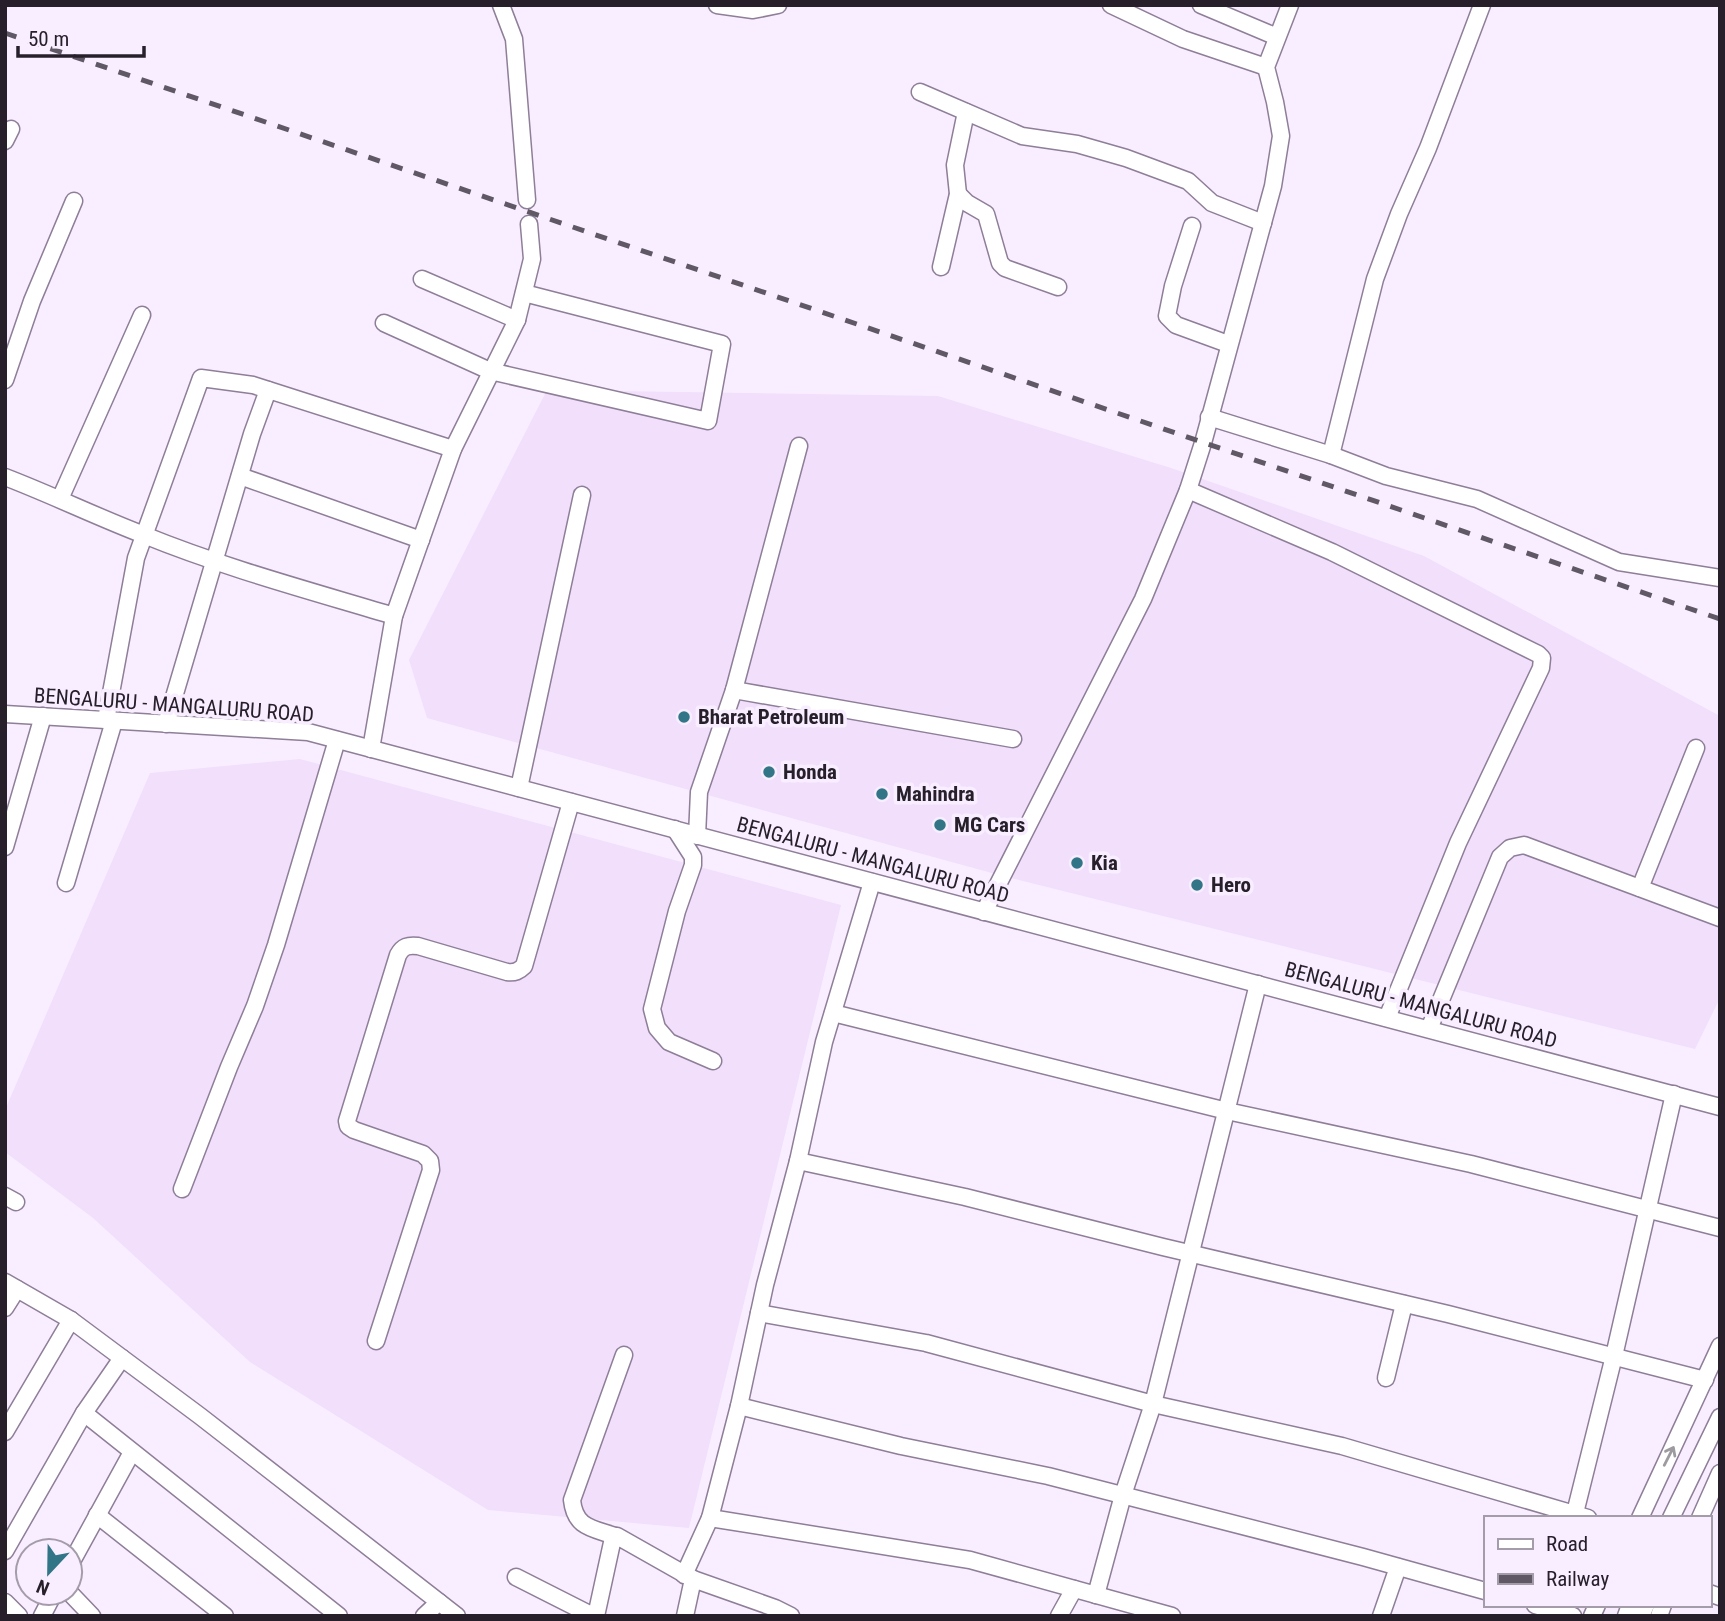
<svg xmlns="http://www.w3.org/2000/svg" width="1725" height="1621" viewBox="0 0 1725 1621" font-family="'Roboto Condensed',sans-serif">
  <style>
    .built { fill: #f1dffb }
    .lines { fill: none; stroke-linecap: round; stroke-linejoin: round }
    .minor-casing { stroke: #8e7e98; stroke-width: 19 }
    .minor { stroke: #fff; stroke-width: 16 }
    .rail { stroke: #605864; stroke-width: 5; stroke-dasharray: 12 12; stroke-linecap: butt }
    .oneway { stroke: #9e9ba0 }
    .poi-dot { fill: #327586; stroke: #f9eeff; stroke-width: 2.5 }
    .labels { text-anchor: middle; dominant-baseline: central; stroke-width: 7; stroke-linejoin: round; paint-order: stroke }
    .street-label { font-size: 21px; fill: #27202b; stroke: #f9eeff }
    .poi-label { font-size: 21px; font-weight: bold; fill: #27202b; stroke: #f9eeff; text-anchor: start }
  </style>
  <rect width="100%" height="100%" fill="#f9eeff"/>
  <g class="built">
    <polygon points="547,390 938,396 1171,468 1424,556 1720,716 1720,998 1695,1049 999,875 427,718 409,660"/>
    <polygon points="300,759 841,905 689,1528 488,1510 250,1362 93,1218 5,1152 5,1110 150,773"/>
  </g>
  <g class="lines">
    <g class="minor-casing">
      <g id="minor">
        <polyline points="501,5 514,39 527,200"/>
        <polyline points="717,5 753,10 778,5"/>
        <polyline points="1111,5 1183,39 1266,67"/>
        <polyline points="1201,5 1277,37"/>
        <polyline points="920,92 1022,136 1077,144 1126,158 1188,181 1212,203 1263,223"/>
        <polyline points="5,141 11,129"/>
        <polyline points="958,194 967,203 986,214 1000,263 1005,268 1058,287"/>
        <polyline points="1192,226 1173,286 1167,316 1176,325 1228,344"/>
        <polyline points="941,267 958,194 955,165 966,112"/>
        <polyline points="422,279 517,320"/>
        <polyline points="384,323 490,371 708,421 722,344 524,293"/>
        <polyline points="5,380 32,301 74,201"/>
        <polyline points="1209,417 1331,455 1386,476 1477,499 1619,562 1720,578"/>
        <polyline points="1331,455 1375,279 1399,214 1428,148 1482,5"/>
        <polyline points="240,476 421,540"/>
        <path d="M5 477C52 495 97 517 144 535 225 568 311 591 394 616"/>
        <polyline points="1188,490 1332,552 1538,654 1542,658 1541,668 1458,843 1387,1018"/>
        <polyline points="60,499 142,315"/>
        <polyline points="734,690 1013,739"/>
        <polyline points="5,714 308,732 1720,1107"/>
        <polyline points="106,720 136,558 201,378 253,385 453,449"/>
        <polyline points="166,724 252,434 268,390"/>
        <polyline points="371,749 394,616 453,449 517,320 532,259 529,224"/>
        <polyline points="519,788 582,495"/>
        <polyline points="675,829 693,857 693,865 677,911 652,1009 657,1028 669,1042 713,1061"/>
        <polyline points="697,836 699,792 734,690 799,446"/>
        <polyline points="5,847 43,716"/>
        <polyline points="872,882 824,1042 798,1161 765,1285 739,1406 710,1518 970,1560 1172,1616"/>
        <polyline points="66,883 114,721"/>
        <polyline points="1640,888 1696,748"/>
        <polyline points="984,912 1143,599 1188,490 1203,443 1273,186 1281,136 1275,102 1266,67 1290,5"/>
        <polyline points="833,1013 1227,1111 1471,1164 1720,1228"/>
        <polyline points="1429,1029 1500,857 1510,848 1524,845 1720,918"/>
        <polyline points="798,1161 965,1197 1163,1247 1448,1314 1705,1380"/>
        <polyline points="182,1189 229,1067 255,1006 276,945 337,740"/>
        <polyline points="5,1196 16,1202"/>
        <polyline points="5,1282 71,1320 200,1416 457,1616"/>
        <polyline points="5,1308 17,1289"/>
        <polyline points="759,1313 926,1343 1153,1404 1342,1446 1588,1518"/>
        <path d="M376 1341 431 1170 430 1161 423 1154 354 1130 348 1126 347 1121 398 955C403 946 408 945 418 946L507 972C515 973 519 971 524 966L571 802"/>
        <polyline points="1386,1378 1404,1304"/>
        <polyline points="739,1406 901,1446 1048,1476 1363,1557 1485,1591"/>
        <polyline points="84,1413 339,1616"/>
        <polyline points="5,1432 71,1320"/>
        <polyline points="1575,1513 1614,1356 1674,1094"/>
        <polyline points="97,1515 225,1616"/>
        <polyline points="1640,1518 1720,1346"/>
        <polyline points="1671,1518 1720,1417"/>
        <polyline points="1700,1518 1720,1473"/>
        <path d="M615 1536C592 1528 575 1528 572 1500L624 1355"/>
        <polyline points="5,1551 84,1413 122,1358"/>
        <polyline points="70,1565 132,1452"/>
        <polyline points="684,1575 710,1518"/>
        <polyline points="516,1577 593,1616"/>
        <polyline points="693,1579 775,1608 791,1616"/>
        <polyline points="70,1593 92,1616"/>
        <polyline points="1709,1593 1720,1597"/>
        <polyline points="1096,1595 1123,1495 1153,1404 1258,984"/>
        <polyline points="5,1602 19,1616"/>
        <polyline points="1535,1605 1573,1616"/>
        <polyline points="42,1616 54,1593"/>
        <polyline points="424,1616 439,1602"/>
        <polyline points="596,1616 613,1538 617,1536 693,1579 685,1616"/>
        <polyline points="1059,1616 1074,1589"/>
        <polyline points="1381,1616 1398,1567"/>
        <polyline points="1592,1616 1597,1605"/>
        <polyline points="1626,1616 1630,1605"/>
        <polyline points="1641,1616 1646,1605"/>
        <polyline points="1659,1616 1663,1605"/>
      </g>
    </g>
    <use href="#minor" class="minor"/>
    <polyline class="rail" points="5,33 1720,619"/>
  </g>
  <defs><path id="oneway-shaft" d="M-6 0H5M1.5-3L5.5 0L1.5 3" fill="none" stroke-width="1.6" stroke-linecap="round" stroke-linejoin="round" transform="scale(1.75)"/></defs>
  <use class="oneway" href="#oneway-shaft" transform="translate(1669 1456) rotate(-63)"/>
  <g class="poi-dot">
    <circle cx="684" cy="717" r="7"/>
    <circle cx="769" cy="772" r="7"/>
    <circle cx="882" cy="794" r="7"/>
    <circle cx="940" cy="825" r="7"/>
    <circle cx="1077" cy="863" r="7"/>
    <circle cx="1197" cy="885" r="7"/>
  </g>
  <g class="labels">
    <g class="street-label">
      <text transform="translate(174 705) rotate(4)">BENGALURU - MANGALURU ROAD</text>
      <text transform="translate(873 860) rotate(15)">BENGALURU - MANGALURU ROAD</text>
      <text transform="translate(1421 1005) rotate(15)">BENGALURU - MANGALURU ROAD</text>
    </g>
    <g class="poi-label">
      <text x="698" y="717">Bharat Petroleum</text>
      <text x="783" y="772">Honda</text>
      <text x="896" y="794">Mahindra</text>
      <text x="954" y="825">MG Cars</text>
      <text x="1091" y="863">Kia</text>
      <text x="1211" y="885">Hero</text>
    </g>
  </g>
  <rect width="1725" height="1621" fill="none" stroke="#27202b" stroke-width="14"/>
  <rect x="1484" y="1516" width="228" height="91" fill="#f9eeff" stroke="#a59caa" stroke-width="2"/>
  <rect x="1498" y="1539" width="35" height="10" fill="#ffffff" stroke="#a59caa" stroke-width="2"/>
  <text x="1546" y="1551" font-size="21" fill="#27202b">Road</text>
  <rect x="1498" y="1574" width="35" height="10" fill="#605864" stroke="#a59caa" stroke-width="2"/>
  <text x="1546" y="1586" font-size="21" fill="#27202b">Railway</text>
  <g transform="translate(49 1572) rotate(202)"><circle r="33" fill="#f9eeff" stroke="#a59caa" stroke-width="2"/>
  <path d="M0-5L12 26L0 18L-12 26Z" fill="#327586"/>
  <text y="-10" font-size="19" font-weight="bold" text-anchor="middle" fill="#27202b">N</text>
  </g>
  <path d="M18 46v10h126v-10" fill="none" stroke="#27202b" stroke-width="3.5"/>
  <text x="28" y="46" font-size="21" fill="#27202b" stroke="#f9eeff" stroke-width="5" paint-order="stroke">50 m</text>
</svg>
